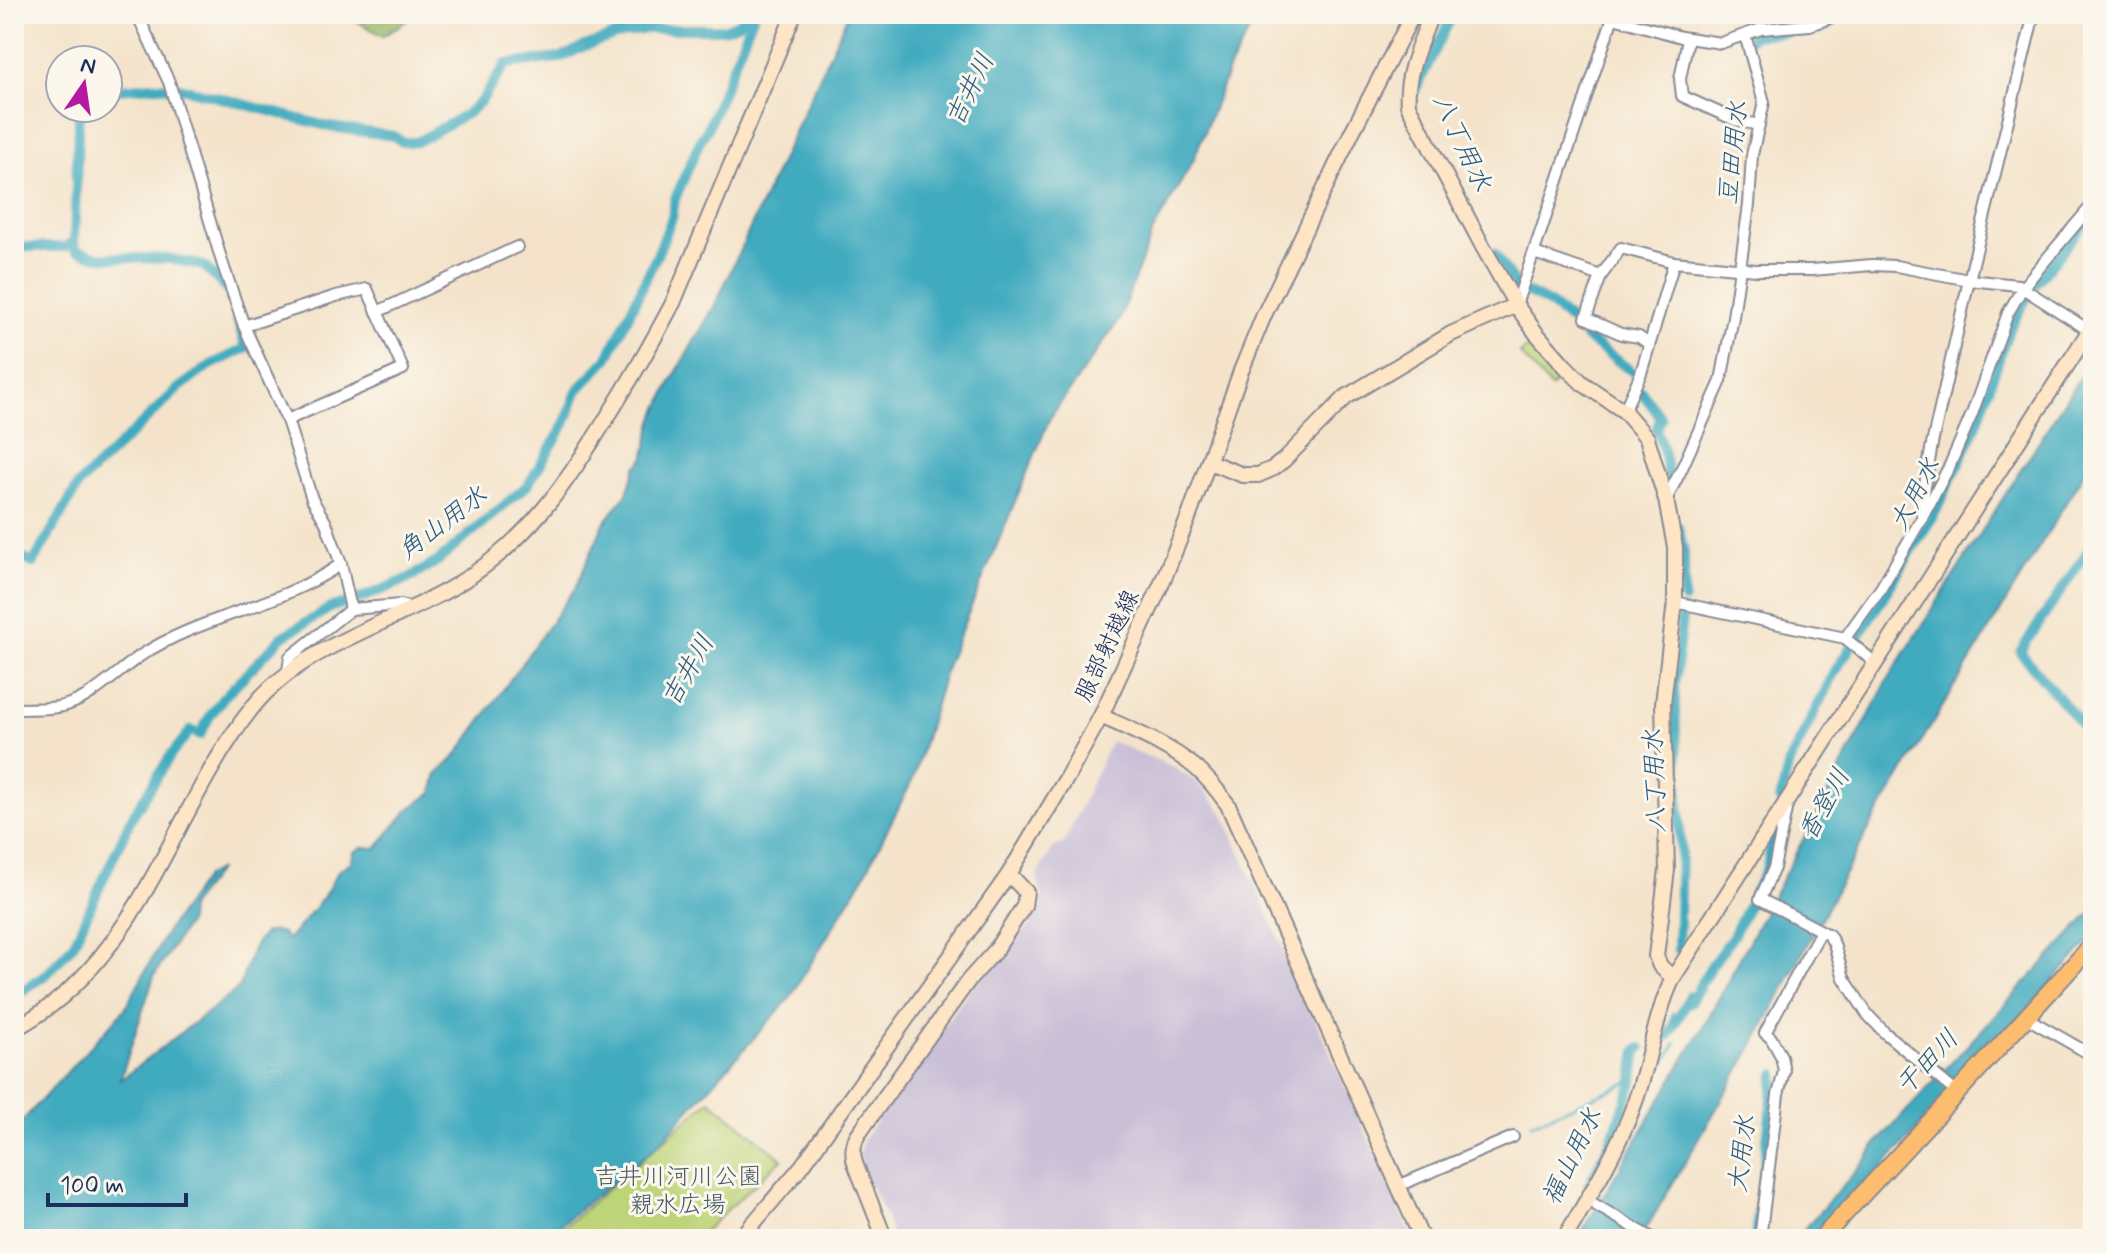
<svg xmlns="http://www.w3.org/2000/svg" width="2107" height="1253" viewBox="0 0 2107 1253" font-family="Mynerve,'Klee One',sans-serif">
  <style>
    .industrial { fill: #c9bfd7 }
    .green { fill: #bdd478; stroke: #6c826b; stroke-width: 2 }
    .forest { fill: #96b668; stroke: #587263; stroke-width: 2 }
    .water { fill: #3faabf; stroke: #2d6c8e; stroke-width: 2 }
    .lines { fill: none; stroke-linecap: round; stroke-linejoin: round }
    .stream { stroke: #3faabf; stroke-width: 3 }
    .canal { stroke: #3faabf; stroke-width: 10 }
    .street-casing { stroke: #888994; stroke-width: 14 }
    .secondary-casing { stroke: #888994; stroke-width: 18 }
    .primary-casing { stroke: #888994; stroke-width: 20 }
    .street { stroke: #fff; stroke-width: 10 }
    .secondary { stroke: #fee5c5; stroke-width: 14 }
    .primary { stroke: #fcbd6e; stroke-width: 16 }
    .labels { text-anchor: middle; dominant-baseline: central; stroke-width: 6; stroke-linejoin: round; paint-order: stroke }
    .street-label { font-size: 24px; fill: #1b2f5e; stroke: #fbf7ec }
    .park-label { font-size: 24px; fill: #445864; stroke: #fbf7ec }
    .water-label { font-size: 26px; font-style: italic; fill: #285a80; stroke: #fbf7ec }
  </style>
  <rect width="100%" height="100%" fill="#fbf7ec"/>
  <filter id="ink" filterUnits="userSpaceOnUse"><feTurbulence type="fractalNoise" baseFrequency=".0125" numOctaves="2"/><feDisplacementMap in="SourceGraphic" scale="16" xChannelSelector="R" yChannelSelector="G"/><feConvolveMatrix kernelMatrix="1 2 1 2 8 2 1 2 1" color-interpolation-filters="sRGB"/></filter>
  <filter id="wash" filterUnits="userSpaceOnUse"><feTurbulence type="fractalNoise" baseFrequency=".006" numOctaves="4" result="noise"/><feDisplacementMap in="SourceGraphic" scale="32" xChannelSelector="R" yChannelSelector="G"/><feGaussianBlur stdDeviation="1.8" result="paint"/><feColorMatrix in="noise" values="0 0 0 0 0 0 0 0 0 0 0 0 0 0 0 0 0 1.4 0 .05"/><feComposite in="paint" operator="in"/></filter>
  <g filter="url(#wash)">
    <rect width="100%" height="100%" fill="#f4e3ca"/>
    <polygon class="industrial" points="1111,741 1174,767 1200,785 1223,813 1413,1239 892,1239 886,1217 861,1164 860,1154 863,1140 967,994 1030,925 1041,907 1042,896 1037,875 1053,848 1064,843"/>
    <g class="green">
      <polygon points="1534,341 1563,375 1551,388 1520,354"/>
      <polygon points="710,1100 782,1159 696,1239 550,1239"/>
    </g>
    <polygon class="forest" points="344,14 417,14 383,36"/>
    <g class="water">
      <path d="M848 14H1259L1229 68 1193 161 1152 233 1119 320 1050 418 947 664 913 779 864 876 790 998 655 1148 573 1214 545 1239H14V1130L124 1010 167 931 206 876 219 869 190 906 189 921 154 976 120 1080 239 988C245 973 253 936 268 932 272 931 277 932 281 932L287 939 293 934 323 898 339 870 351 862 354 852 363 847 376 848 409 809 432 793 437 774 456 756 576 587 603 525 627 493 636 467 644 459 653 421 672 380 715 305Z"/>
      <polygon points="2093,356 2093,458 1871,825 1751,1050 1640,1239 1578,1239 1705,1024 1889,678"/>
      <polygon points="2093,910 2093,937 1817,1239 1795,1239 1867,1159 1874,1146"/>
    </g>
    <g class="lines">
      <g class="stream">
        <polyline points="1699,987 1704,990"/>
        <polyline points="1673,1013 1671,1021 1673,1022"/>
        <polyline points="1662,1068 1676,1043"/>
        <polyline points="1531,1124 1624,1084 1636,1081"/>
      </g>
      <g class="canal">
        <polyline points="1750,39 1753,35 1820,29 1829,25"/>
        <polyline points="108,90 153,86 179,87 330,127 394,136 402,142 417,142 468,113 482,100 506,64 560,58 585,46 616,35 645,29 723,29 735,25 752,14"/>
        <polyline points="1413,102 1411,99 1453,14"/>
        <polyline points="79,108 74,240 75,250 99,257 171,259 204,266 229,292 231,300"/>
        <polyline points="14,247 65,247 74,240"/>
        <polyline points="1494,253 1516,286"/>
        <polyline points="1528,293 1547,302 1575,324 1586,338 1637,375"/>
        <polyline points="1641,391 1661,418 1656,429 1663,449 1670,484"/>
        <polyline points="1678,527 1684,552 1684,599"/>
        <polyline points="2093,543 2020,652 2093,738"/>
        <polyline points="14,554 33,563 79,484 180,387 211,365 246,348 237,319"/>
        <polyline points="1780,800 1789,763 1835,671 1881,601 1935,513 1976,427 2009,329 2033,287 2093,213"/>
        <polyline points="1678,949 1681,853 1674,686 1683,611"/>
        <polyline points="14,997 48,973 73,945 132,817 171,755 191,730 200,735 210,716 223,698 282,637 332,607 359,599 408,579 438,561 528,485 565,424 577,391 607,359 623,327 657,255 672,218 675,199 701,139 707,130 754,14"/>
        <polyline points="1690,1003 1710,968 1733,936 1767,867 1774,833"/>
        <polyline points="1668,1036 1683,1010 1690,995"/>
        <polyline points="1588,1186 1608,1146 1632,1086 1637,1050 1641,1048"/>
        <polyline points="1755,1239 1775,1074"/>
      </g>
    </g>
  </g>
  <g filter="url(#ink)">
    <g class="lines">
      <g class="street-casing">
        <g id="street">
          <polyline points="137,14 169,82 222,262 244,326 287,420 312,499 326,523 341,564 351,609"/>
          <polyline points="1614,18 1681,37 1721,43 1761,29 1810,25 1841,14"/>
          <polyline points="1688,39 1680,79 1682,96 1735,120 1759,125"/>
          <polyline points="1534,253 1601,276"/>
          <polyline points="1516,305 1614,14"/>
          <polyline points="377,312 517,247"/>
          <polyline points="244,326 336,296 367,289 403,369 287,420"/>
          <polyline points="1649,344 1639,337 1621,334 1586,318 1601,276 1621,248 1674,262"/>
          <polyline points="1624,411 1641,373 1674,262 1756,270 1812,270 1872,265 1896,266 1969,280 2018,285 2093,333"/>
          <polyline points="1666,500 1682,468 1721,381 1733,317 1749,205 1752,155 1764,102 1745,35"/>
          <polyline points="1922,518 1950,465 1972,414 2008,313 2023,287 2093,204"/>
          <polyline points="1675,602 1845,638 1874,662"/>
          <polyline points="1845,638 1881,588 1922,518 1922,503 1932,444 1969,280 2034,14"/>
          <polyline points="288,671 290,657 351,609 401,605 414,608"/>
          <path d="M14 709C30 708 48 710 63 706 90 700 117 672 140 656 202 615 280 607 341 564"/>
          <polyline points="1787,805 1774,868 1760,899 1829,935 1834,944 1844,978 1867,1014 1885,1033 1957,1093"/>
          <polyline points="2027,1018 2093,1056"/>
          <polyline points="1398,1186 1513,1137"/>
          <polyline points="1587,1200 1654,1239"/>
          <polyline points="1760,1239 1778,1095 1784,1071 1781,1056 1771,1038 1765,1033 1821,931"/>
        </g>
      </g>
      <g class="secondary-casing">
        <g id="secondary">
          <path d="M1431 14C1421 43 1405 73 1408 105L1482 245 1516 305 1536 333 1565 366 1582 383 1624 411 1647 438 1666 500 1675 547V602L1663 703 1667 870 1656 956 1660 966 1673 978"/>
          <polyline points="1209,462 1243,475 1258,475 1272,469 1284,460 1346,397 1451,334 1516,305"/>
          <path d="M1101 716C1133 731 1167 744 1195 767 1208 778 1218 791 1228 805L1422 1239"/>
          <path d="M14 1029C140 964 170 812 252 708 301 646 387 626 453 587 527 544 569 480 613 408 634 374 654 339 673 303L794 14"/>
          <polyline points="740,1239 802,1166 1009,874 1066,779 1101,716 1161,585 1189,516 1241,371 1264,315 1352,132 1413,14"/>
          <path d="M885 1239 855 1163C852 1153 853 1146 857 1136L968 981 995 951 1024 906 1026 892 1009 874"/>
          <path d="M1564 1239C1590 1195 1618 1150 1635 1102 1650 1061 1654 1018 1673 978L2093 325"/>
        </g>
      </g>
      <g class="primary-casing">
        <polyline id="primary" points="1821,1239 1957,1093 2093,944"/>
      </g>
      <use href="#street" class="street"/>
      <use href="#secondary" class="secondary"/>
      <use href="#primary" class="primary"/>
    </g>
  </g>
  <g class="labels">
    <g class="street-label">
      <text transform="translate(1108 646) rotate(-65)">服部射越線</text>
    </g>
    <g class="park-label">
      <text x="678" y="1177">吉井川河川公園<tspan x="678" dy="28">親水広場</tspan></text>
    </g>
    <g class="water-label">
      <text transform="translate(971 90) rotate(-64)">吉井川</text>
      <text transform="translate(1461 143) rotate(65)">八丁用水</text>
      <text transform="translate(1734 153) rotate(-84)">豆田用水</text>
      <text transform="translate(1916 495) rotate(-62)">大用水</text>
      <text transform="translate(443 524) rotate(-37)">角山用水</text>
      <text transform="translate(689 671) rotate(-60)">吉井川</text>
      <text transform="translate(1656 781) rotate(-92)">八丁用水</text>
      <text transform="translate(1825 805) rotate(-61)">香登川</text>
      <text transform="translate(1928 1063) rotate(-47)">干田川</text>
      <text transform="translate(1743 1154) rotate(-83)">大用水</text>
      <text transform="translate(1573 1157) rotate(-64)">福山用水</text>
    </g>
  </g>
  <rect width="2107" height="1253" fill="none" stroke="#fbf7ec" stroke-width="48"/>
  <g transform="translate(84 84) rotate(13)"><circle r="38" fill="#fbf7ec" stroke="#a1a7b3" stroke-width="2"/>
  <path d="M0-6L14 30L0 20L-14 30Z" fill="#b5179e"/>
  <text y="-12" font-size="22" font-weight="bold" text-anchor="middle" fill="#1b2f5e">N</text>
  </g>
  <path d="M48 1193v12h138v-12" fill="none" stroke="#1b2f5e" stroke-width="4"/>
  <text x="60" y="1193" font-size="24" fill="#1b2f5e" stroke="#fbf7ec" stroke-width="6" paint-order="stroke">100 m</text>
</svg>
